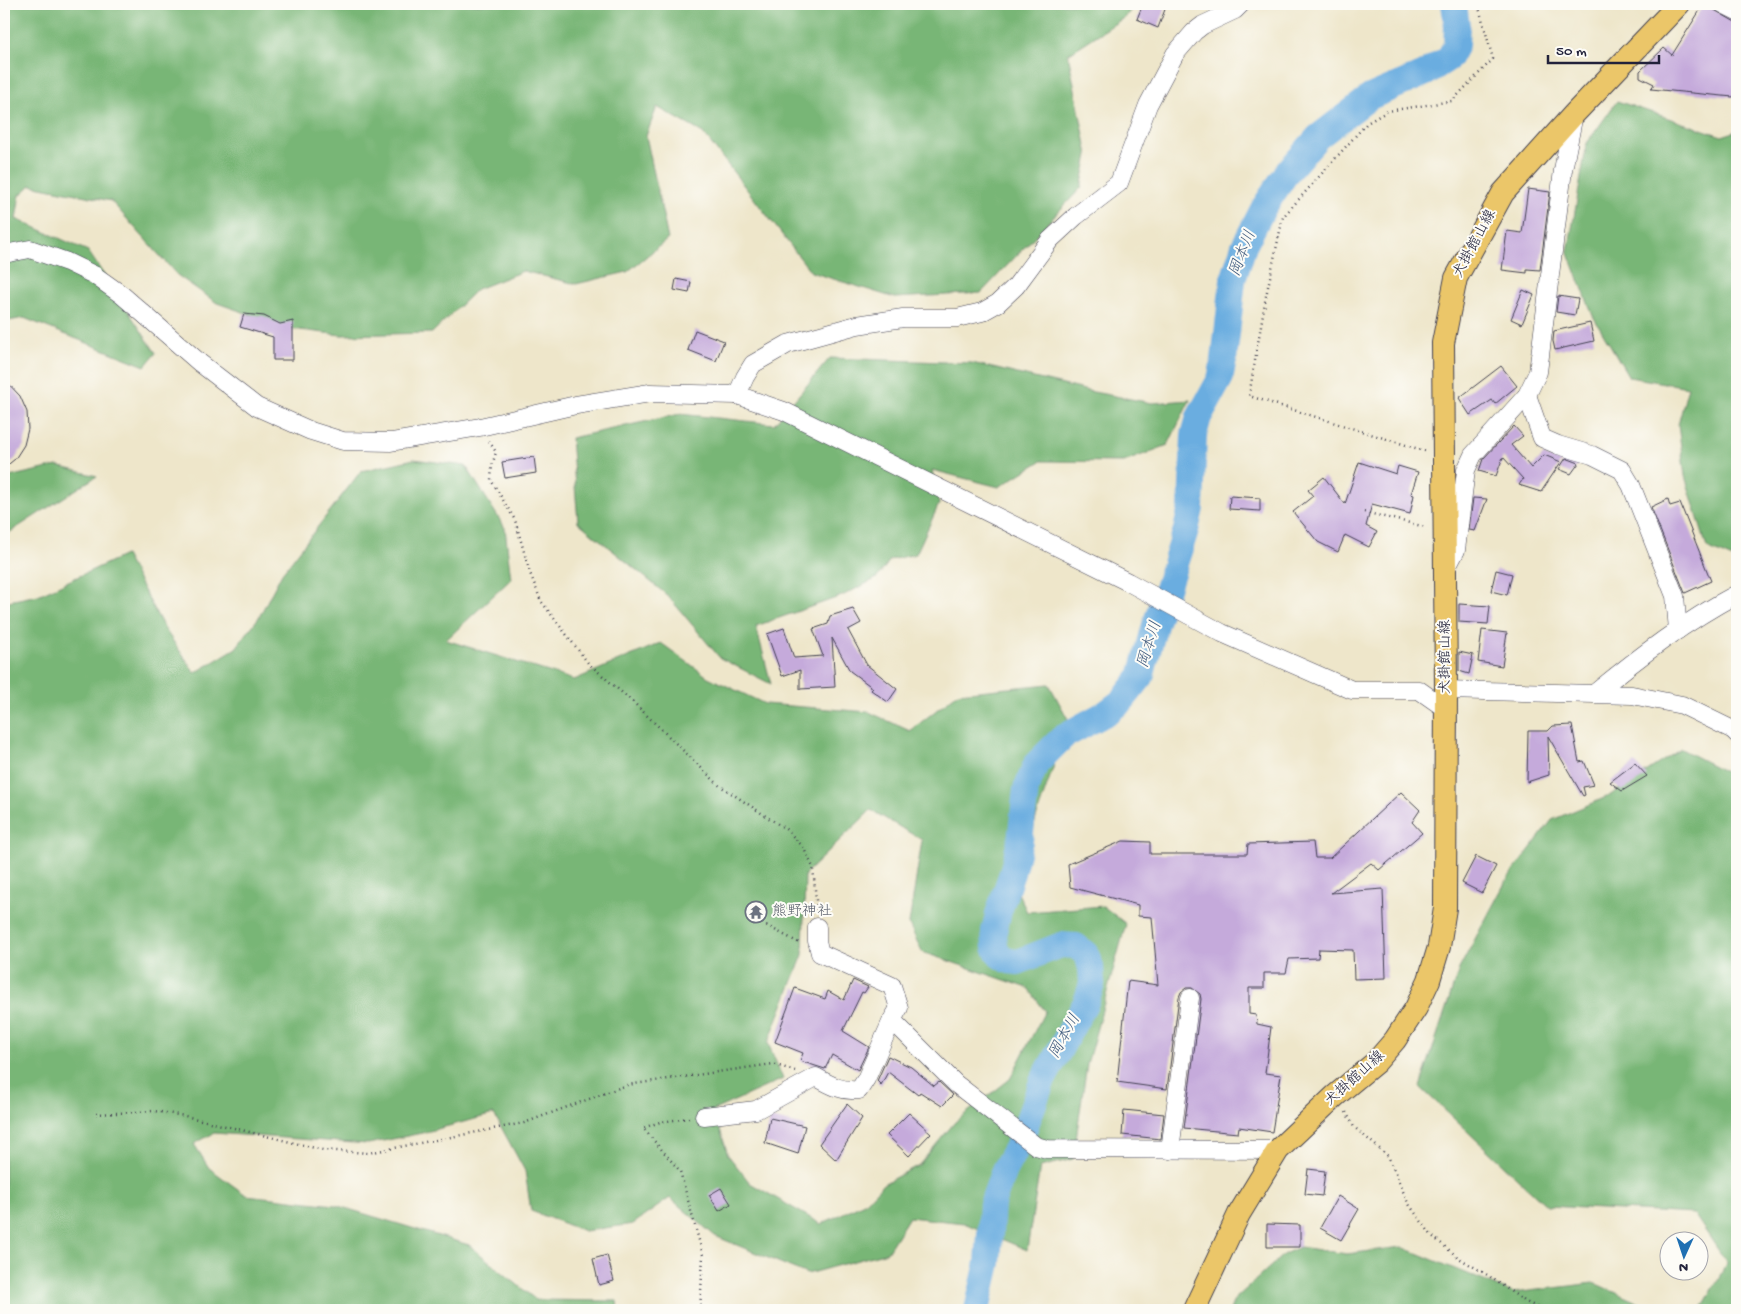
<svg xmlns="http://www.w3.org/2000/svg" width="1741" height="1314" viewBox="0 0 1741 1314" font-family="'Gochi Hand','Klee One',sans-serif">
  <style>
    .forest { fill: #78b676; stroke: #4d6c58; fill-rule: evenodd }
    .lines { fill: none; stroke-linecap: round; stroke-linejoin: round }
    .river { stroke: #6bade0; stroke-width: 26 }
    .building { fill: #c5aadb }
    .minor-casing { stroke: #413f50; stroke-width: 19 }
    .major-casing { stroke: #413f50; stroke-width: 24 }
    .path { stroke: #413f50; stroke-width: 2.5; stroke-dasharray: 1 4; stroke-linecap: butt }
    .minor { stroke: #fff; stroke-width: 18 }
    .major { stroke: #ebc669; stroke-width: 22 }
    .labels { text-anchor: middle; dominant-baseline: central; stroke-width: 4; stroke-linejoin: round; paint-order: stroke }
    .street-label { font-size: 15px; fill: #22223b; stroke: #fdfcf7 }
    .worship-label { font-size: 15px; fill: #5b616d; stroke: #fdfcf7; text-anchor: start }
    .water-label { font-size: 16px; font-style: italic; fill: #3f5a7d; stroke: #fdfcf7 }
  </style>
  <rect width="100%" height="100%" fill="#fdfcf7"/>
  <filter id="ink" filterUnits="userSpaceOnUse"><feTurbulence type="fractalNoise" baseFrequency=".02" numOctaves="2"/><feDisplacementMap in="SourceGraphic" scale="10" xChannelSelector="R" yChannelSelector="G"/><feConvolveMatrix kernelMatrix="1 2 1 2 8 2 1 2 1" color-interpolation-filters="sRGB"/></filter>
  <filter id="wash" filterUnits="userSpaceOnUse"><feTurbulence type="fractalNoise" baseFrequency=".0096" numOctaves="4" result="noise"/><feDisplacementMap in="SourceGraphic" scale="20" xChannelSelector="R" yChannelSelector="G"/><feGaussianBlur stdDeviation="1.12" result="paint"/><feColorMatrix in="noise" values="0 0 0 0 0 0 0 0 0 0 0 0 0 0 0 0 0 1.4 0 .05"/><feComposite in="paint" operator="in"/></filter>
  <g filter="url(#wash)">
    <rect width="100%" height="100%" fill="#eee6ca"/>
    <g class="forest">
      <polygon points="4,4 1136,4 1125,17 1068,54 1088,155 1081,188 981,293 895,298 811,272 703,133 657,107 646,136 668,239 627,272 576,284 523,271 477,289 432,333 341,335 292,329 217,303 177,275 111,201 31,185 20,195 16,219 88,251 156,353 145,366 24,318 4,322"/>
      <polygon points="1617,101 1722,136 1737,131 1737,561 1707,548 1685,476 1678,425 1688,387 1629,377 1593,316 1568,251 1587,143"/>
      <polygon points="830,358 972,363 1088,391 1152,403 1190,400 1168,445 1124,462 1041,461 999,487 932,470 939,504 916,554 890,560 877,578 842,596 756,626 771,684 720,658 668,596 578,522 571,438 680,414 774,424"/>
      <path d="M414 459 466 466 505 528 511 579 446 640 574 680 661 643 708 677 765 704 869 712 910 731 958 693 1049 684 1069 721 1036 818 1018 893 1027 912 1103 906 1126 924 1087 1064 1073 1159 1040 1167 1027 1250 964 1223 909 1217 887 1252 807 1274 715 1236 670 1198 633 1224 584 1231 531 1211 525 1171 494 1114 422 1133 368 1144 214 1133 194 1144 209 1168 246 1195 335 1205 469 1245 536 1300 617 1301 618 1310H4V602L38 595 125 555 164 628 195 673 236 648 259 617 282 573 361 471ZM871 810 922 840 909 924 922 952 1028 988 1045 1011 1010 1079 955 1122 919 1165 883 1184 866 1202 821 1224 750 1183 728 1155 714 1110 783 1079 768 1043 803 955 805 874Z"/>
      <polygon points="57,466 97,476 4,536 4,478"/>
      <polygon points="1681,749 1737,778 1737,1310 1701,1310 1727,1263 1694,1214 1547,1206 1420,1087 1459,969 1506,881 1552,820 1609,796"/>
      <polygon points="1300,1247 1347,1254 1402,1247 1513,1293 1594,1283 1655,1310 1230,1310 1234,1300 1284,1254"/>
    </g>
    <g class="lines">
      <polyline class="river" points="977,1310 988,1263 992,1204 1004,1170 1020,1141 1042,1082 1086,1002 1092,984 1091,967 1086,954 1076,946 1061,945 1018,962 1009,961 1000,956 995,947 994,931 999,911 1012,873 1020,841 1026,789 1036,764 1064,736 1106,713 1122,701 1141,677 1155,625 1186,530 1191,508 1194,435 1199,417 1220,379 1224,360 1233,280 1244,246 1264,207 1288,171 1318,137 1370,97 1426,73 1449,58 1456,45 1457,26 1454,4"/>
    </g>
    <g id="blocks">
      <g class="building">
        <polygon points="1143,4 1167,4 1158,28 1137,19"/>
        <polygon points="1704,4 1737,23 1737,92 1733,97 1651,89 1654,84 1640,77 1640,71 1664,48 1672,55"/>
        <polygon points="1528,189 1550,192 1540,270 1527,269 1527,273 1502,270 1507,231 1522,233"/>
        <polygon points="676,279 691,282 689,293 674,290"/>
        <polygon points="1523,290 1534,295 1522,324 1511,319"/>
        <polygon points="1558,296 1578,299 1575,315 1556,312"/>
        <polygon points="244,314 264,316 280,324 293,321 293,360 273,360 273,337 240,327"/>
        <polygon points="1590,323 1594,341 1555,350 1553,341 1554,331"/>
        <polygon points="695,330 724,341 716,361 688,350"/>
        <polygon points="1501,366 1517,386 1495,404 1492,400 1470,415 1459,398"/>
        <polygon points="4,379 20,396 27,412 28,429 24,445 15,459 4,468"/>
        <polygon points="1514,426 1523,436 1511,445 1531,468 1544,455 1561,462 1541,492 1519,485 1523,479 1503,457 1496,476 1479,471 1483,459"/>
        <polygon points="534,457 536,473 505,478 502,462"/>
        <polygon points="1566,458 1579,463 1571,474 1559,469"/>
        <polygon points="1359,462 1396,474 1398,466 1418,472 1411,494 1414,495 1410,514 1372,504 1366,526 1377,532 1369,547 1345,535 1338,552 1318,542 1293,512 1313,496 1308,490 1324,477 1345,504"/>
        <polygon points="1230,496 1260,498 1260,511 1229,509"/>
        <polygon points="1473,498 1487,499 1475,531 1469,530"/>
        <polygon points="1668,499 1670,506 1680,503 1711,581 1685,593 1651,507"/>
        <polygon points="1496,570 1512,574 1507,595 1491,591"/>
        <polygon points="1459,604 1490,606 1488,624 1459,622"/>
        <polygon points="853,609 861,623 848,630 867,665 897,689 888,702 871,690 873,688 850,671 832,638 835,687 800,689 800,670 782,676 767,634 784,628 794,658 823,656 813,629 828,624 830,616"/>
        <polygon points="1482,630 1507,633 1502,666 1478,662"/>
        <polygon points="1459,652 1473,655 1469,674 1459,671"/>
        <polygon points="1572,725 1579,762 1584,761 1594,785 1583,787 1585,795 1583,796 1548,736 1549,775 1527,782 1528,731 1548,731 1553,726"/>
        <polygon points="1635,763 1647,776 1622,791 1610,782"/>
        <polygon points="1401,792 1420,810 1412,822 1422,833 1379,870 1371,863 1331,893 1383,889 1386,978 1354,979 1353,950 1319,949 1318,958 1289,959 1286,973 1264,973 1264,988 1249,988 1249,1014 1256,1015 1257,1024 1271,1027 1265,1073 1281,1075 1272,1132 1239,1127 1238,1133 1184,1128 1201,999 1200,994 1192,988 1186,988 1181,992 1179,997 1167,1089 1117,1082 1128,981 1158,985 1152,917 1138,916 1138,905 1070,887 1068,864 1123,841 1150,842 1150,854 1247,854 1248,844 1313,842 1315,858 1330,858"/>
        <polygon points="1476,856 1496,866 1482,893 1462,883"/>
        <polygon points="853,980 868,987 864,993 862,992 843,1031 869,1047 858,1070 832,1055 825,1069 800,1061 803,1053 775,1042 795,988 825,999 828,991 844,1000"/>
        <polygon points="888,1056 911,1067 934,1086 939,1082 953,1095 942,1106 920,1092 918,1095 888,1072 881,1085 877,1081"/>
        <polygon points="847,1104 862,1118 836,1160 819,1144"/>
        <polygon points="1124,1110 1164,1114 1161,1139 1122,1135"/>
        <polygon points="909,1113 931,1133 909,1156 887,1135"/>
        <polygon points="770,1118 805,1126 798,1154 765,1143"/>
        <polygon points="1308,1169 1325,1171 1322,1196 1305,1194"/>
        <polygon points="721,1188 731,1204 719,1211 709,1195"/>
        <polygon points="1338,1196 1359,1209 1341,1240 1320,1228"/>
        <polygon points="1267,1224 1300,1225 1300,1247 1267,1247"/>
        <polygon points="607,1255 614,1281 599,1285 593,1259"/>
      </g>
    </g>
  </g>
  <g filter="url(#ink)">
    <use href="#blocks" fill-opacity="0" stroke="#413f50" stroke-width="1"/>
    <g class="lines">
      <g class="minor-casing">
        <g id="minor">
          <polyline points="1723,4 1737,11"/>
          <polyline points="4,254 30,249 67,262 94,275 122,295 200,363 257,407 311,431 343,441 391,442 480,427 576,405 650,393 737,395 784,411 1128,582 1222,633 1352,690 1419,690 1446,709"/>
          <polyline points="737,395 745,377 753,364 788,344 857,325 903,318 957,318 982,312 998,303 1016,286 1050,240 1076,216 1119,183 1148,105 1175,54 1194,32 1203,25 1235,10 1241,4"/>
          <polyline points="1527,395 1542,438 1558,445 1592,455 1622,470 1631,485 1675,596 1678,630"/>
          <polyline points="1445,571 1456,550 1466,470 1473,455 1527,395 1538,372 1563,170 1574,114"/>
          <polyline points="1446,690 1632,695 1682,705 1733,730 1737,734"/>
          <path d="M1595 693C1640 656 1686 621 1737 594"/>
          <polyline points="817,927 817,941 820,953 892,986 899,1008 892,1020 956,1084 1036,1146 1047,1149 1278,1150"/>
          <path d="M704 1116 756 1110 816 1077C830 1085 842 1092 859 1090L866 1079 892 1020"/>
          <polyline points="1170,1150 1190,998"/>
        </g>
      </g>
      <g class="major-casing">
        <polyline id="major" points="1194,1310 1239,1214 1278,1150 1335,1096 1376,1062 1395,1040 1416,1008 1429,980 1439,947 1445,908 1446,690 1443,343 1456,278 1503,193 1574,114 1679,4"/>
      </g>
      <g class="path">
        <polyline points="489,441 496,452 492,466 491,480 515,520 530,573 541,601 588,663 634,703 719,785 787,830 803,847 813,867 817,911"/>
        <polyline points="1425,451 1249,396 1266,296 1283,217 1367,123 1388,111 1452,101 1493,59 1478,4"/>
        <polyline points="1364,512 1426,527"/>
        <polyline points="762,923 801,944"/>
        <polyline points="1346,1112 1354,1127 1388,1156 1408,1203 1432,1236 1459,1258 1489,1276 1526,1302 1543,1310"/>
        <polyline points="96,1114 154,1111 185,1116 323,1150 368,1153 524,1123 627,1085 773,1064 795,1071"/>
        <polyline points="689,1118 660,1122 643,1128 680,1171 703,1255 700,1310"/>
      </g>
      <use href="#minor" class="minor"/>
      <use href="#major" class="major"/>
    </g>
  </g>
  <defs>
    <g id="temple-ring" transform="scale(1.125)"><circle r="9.5" fill="#fdfcf7" stroke="#6b7280" stroke-width="1.5"/><path d="M0-6L5-2H3V0L6.5 2.5H4V6H1.5V3h-3V6H-4V2.5H-6.5L-3 0V-2H-5Z" fill="#6b7280"/></g>
  </defs>
  <g fill-rule="evenodd">
    <use href="#temple-ring" x="756" y="912"/>
  </g>
  <g class="labels">
    <g class="street-label">
      <text transform="translate(1475 244) rotate(-62)">犬掛館山線</text>
      <text transform="translate(1446 657) rotate(-90)">犬掛館山線</text>
      <text transform="translate(1355 1079) rotate(-42)">犬掛館山線</text>
    </g>
    <g class="worship-label">
      <text x="772" y="912">熊野神社</text>
    </g>
    <g class="water-label">
      <text transform="translate(1244 254) rotate(-69)">岡本川</text>
      <text transform="translate(1151 645) rotate(-73)">岡本川</text>
      <text transform="translate(1066 1037) rotate(-61)">岡本川</text>
    </g>
  </g>
  <rect width="1741" height="1314" fill="none" stroke="#fdfcf7" stroke-width="20"/>
  <g transform="translate(1684 1256) rotate(183)"><circle r="24" fill="#fdfcf7" stroke="#a5a5ac"/>
  <path d="M0-4L9 19L0 12L-9 19Z" fill="#1f6fb2"/>
  <text y="-8" font-size="14" font-weight="bold" text-anchor="middle" fill="#22223b">N</text>
  </g>
  <path d="M1548 55v8h111v-8" fill="none" stroke="#22223b" stroke-width="2.5"/>
  <text x="1556" y="55" font-size="15" fill="#22223b" stroke="#fdfcf7" stroke-width="4" paint-order="stroke">50 m</text>
</svg>
